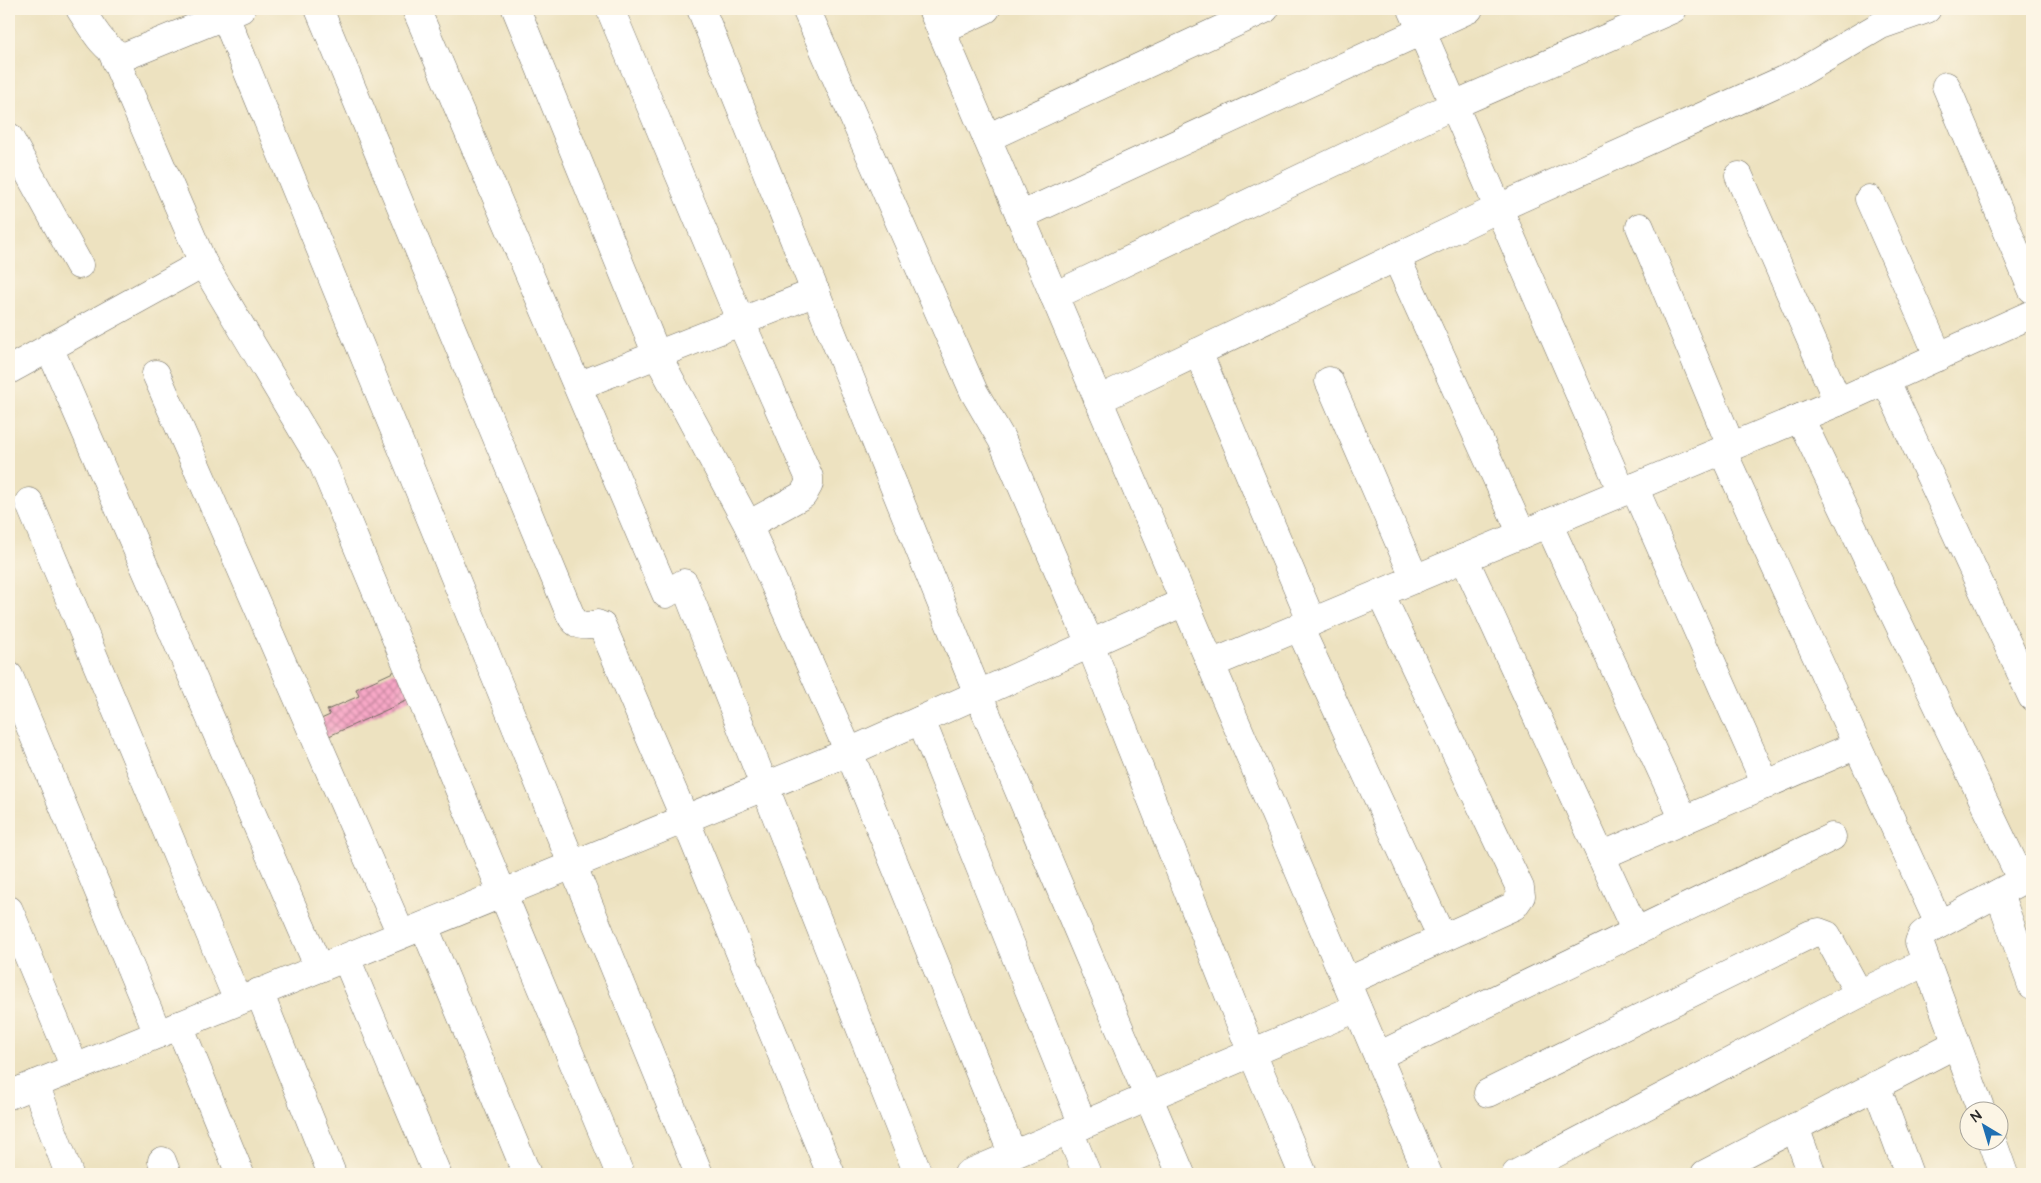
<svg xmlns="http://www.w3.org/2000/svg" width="2041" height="1183" viewBox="0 0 2041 1183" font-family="'Architects Daughter',sans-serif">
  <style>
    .building { fill: url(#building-cross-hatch) }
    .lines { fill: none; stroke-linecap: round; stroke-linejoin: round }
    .minor-casing { stroke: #6f6b5f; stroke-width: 29 }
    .minor { stroke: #fff; stroke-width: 28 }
  </style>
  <defs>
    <pattern id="building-cross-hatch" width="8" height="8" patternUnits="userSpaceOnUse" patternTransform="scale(1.25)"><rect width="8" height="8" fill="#f7a7c6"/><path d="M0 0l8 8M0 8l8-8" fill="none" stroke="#c888a1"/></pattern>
  </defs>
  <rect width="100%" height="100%" fill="#fcf5e5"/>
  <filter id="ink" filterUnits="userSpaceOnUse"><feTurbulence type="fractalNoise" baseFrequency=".02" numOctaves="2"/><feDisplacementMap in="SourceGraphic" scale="10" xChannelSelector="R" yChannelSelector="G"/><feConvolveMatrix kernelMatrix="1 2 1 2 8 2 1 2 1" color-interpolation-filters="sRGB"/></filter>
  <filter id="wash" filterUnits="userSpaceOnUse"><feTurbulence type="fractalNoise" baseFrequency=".0096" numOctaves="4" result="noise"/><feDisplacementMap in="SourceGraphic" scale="20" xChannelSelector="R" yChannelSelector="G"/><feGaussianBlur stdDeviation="1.12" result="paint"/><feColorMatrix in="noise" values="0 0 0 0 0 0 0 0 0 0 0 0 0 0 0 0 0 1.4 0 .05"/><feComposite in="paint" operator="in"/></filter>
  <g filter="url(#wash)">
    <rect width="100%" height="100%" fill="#ede2c0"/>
    <g id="blocks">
      <polygon class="building" points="404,667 417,696 318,741 310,724 330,715 327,710 359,696 356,689"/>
    </g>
  </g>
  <g filter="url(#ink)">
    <use href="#blocks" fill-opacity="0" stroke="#6f6b5f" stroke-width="1"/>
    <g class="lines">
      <g class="minor-casing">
        <g id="minor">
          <path d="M80 9C92 27 102 48 123 57L241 9"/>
          <path d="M319 9 570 614C576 627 585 627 597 624L602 626 685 819 831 1174"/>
          <polyline points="416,9 666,594 684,583 918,1174"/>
          <polyline points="516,9 657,355 748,525 849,752 1013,1155"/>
          <polyline points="610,9 741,322 809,477 809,484 803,495 748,525"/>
          <polyline points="701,9 978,694 1181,1174"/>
          <polyline points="806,9 974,392 1002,440 1090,644 1252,1053 1303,1174"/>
          <polyline points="932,9 1428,1174"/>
          <polyline points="1412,9 1622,492"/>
          <polyline points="225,16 699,1174"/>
          <polyline points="941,30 986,9"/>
          <polyline points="112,52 203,263 323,464 620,1174"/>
          <polyline points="1946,86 2032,289"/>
          <polyline points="9,137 79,265"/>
          <polyline points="987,138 1265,9"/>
          <polyline points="1739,176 1838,402"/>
          <polyline points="1869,199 1939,357"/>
          <polyline points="1020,216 1469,9"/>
          <polyline points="1640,227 1731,446"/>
          <polyline points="1396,257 1522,534"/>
          <polyline points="1054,296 1454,105 1673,9"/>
          <polyline points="49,347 319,968"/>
          <polyline points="1198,352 1312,622"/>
          <polyline points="9,370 203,263"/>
          <polyline points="156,374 401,934"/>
          <polyline points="1329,381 1415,579"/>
          <polyline points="1886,381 2032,697"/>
          <polyline points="578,386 816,292"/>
          <polyline points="1098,400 1499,208 1801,72 1881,25 1927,9"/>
          <polyline points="1800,418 2022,881"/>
          <polyline points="1722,450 1939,924"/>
          <polyline points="1634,487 1766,785"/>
          <polyline points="29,502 238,1001"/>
          <polyline points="1548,523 1684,820"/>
          <polyline points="1464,558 1636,932"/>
          <polyline points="1299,627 1442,938"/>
          <polyline points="1211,664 1838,402 2032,314"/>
          <polyline points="9,676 158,1034"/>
          <polyline points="921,720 1083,1125"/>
          <polyline points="1601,856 1857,745"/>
          <polyline points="1999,893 2032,986"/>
          <polyline points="9,910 75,1068"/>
          <polyline points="424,926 527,1174"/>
          <polyline points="346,958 437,1174"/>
          <polyline points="1346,982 1514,906 1521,896 1520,888 1380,593"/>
          <polyline points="259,992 332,1174"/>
          <polyline points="179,1025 240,1174"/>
          <polyline points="1378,1056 1832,837"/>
          <polyline points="35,1084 69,1174"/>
          <polyline points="1876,1085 1909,1174"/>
          <polyline points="1488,1093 1811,934 1819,932 1827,935 1859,994"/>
          <polyline points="9,1095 849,752 1184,602"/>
          <polyline points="1981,1110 1919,942 1922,935 1927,931 2032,875"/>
          <polyline points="1795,1127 1812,1174"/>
          <polyline points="1069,1131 1087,1174"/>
          <polyline points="1992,1140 2004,1174"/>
          <polyline points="162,1161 167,1174"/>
          <polyline points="968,1174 1357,1008"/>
          <polyline points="1516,1174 1859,994 1926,962"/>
          <polyline points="1705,1174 1956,1044"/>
        </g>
      </g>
      <use href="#minor" class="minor"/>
    </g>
  </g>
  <rect width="2041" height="1183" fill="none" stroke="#fcf5e5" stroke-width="30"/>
  <g transform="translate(1984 1126) rotate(322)"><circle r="24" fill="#fcf5e5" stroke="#a8a49b"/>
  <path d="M0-4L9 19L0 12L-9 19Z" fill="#1f6fb2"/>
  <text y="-8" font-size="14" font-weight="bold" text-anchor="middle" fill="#2b2b2b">N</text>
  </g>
</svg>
